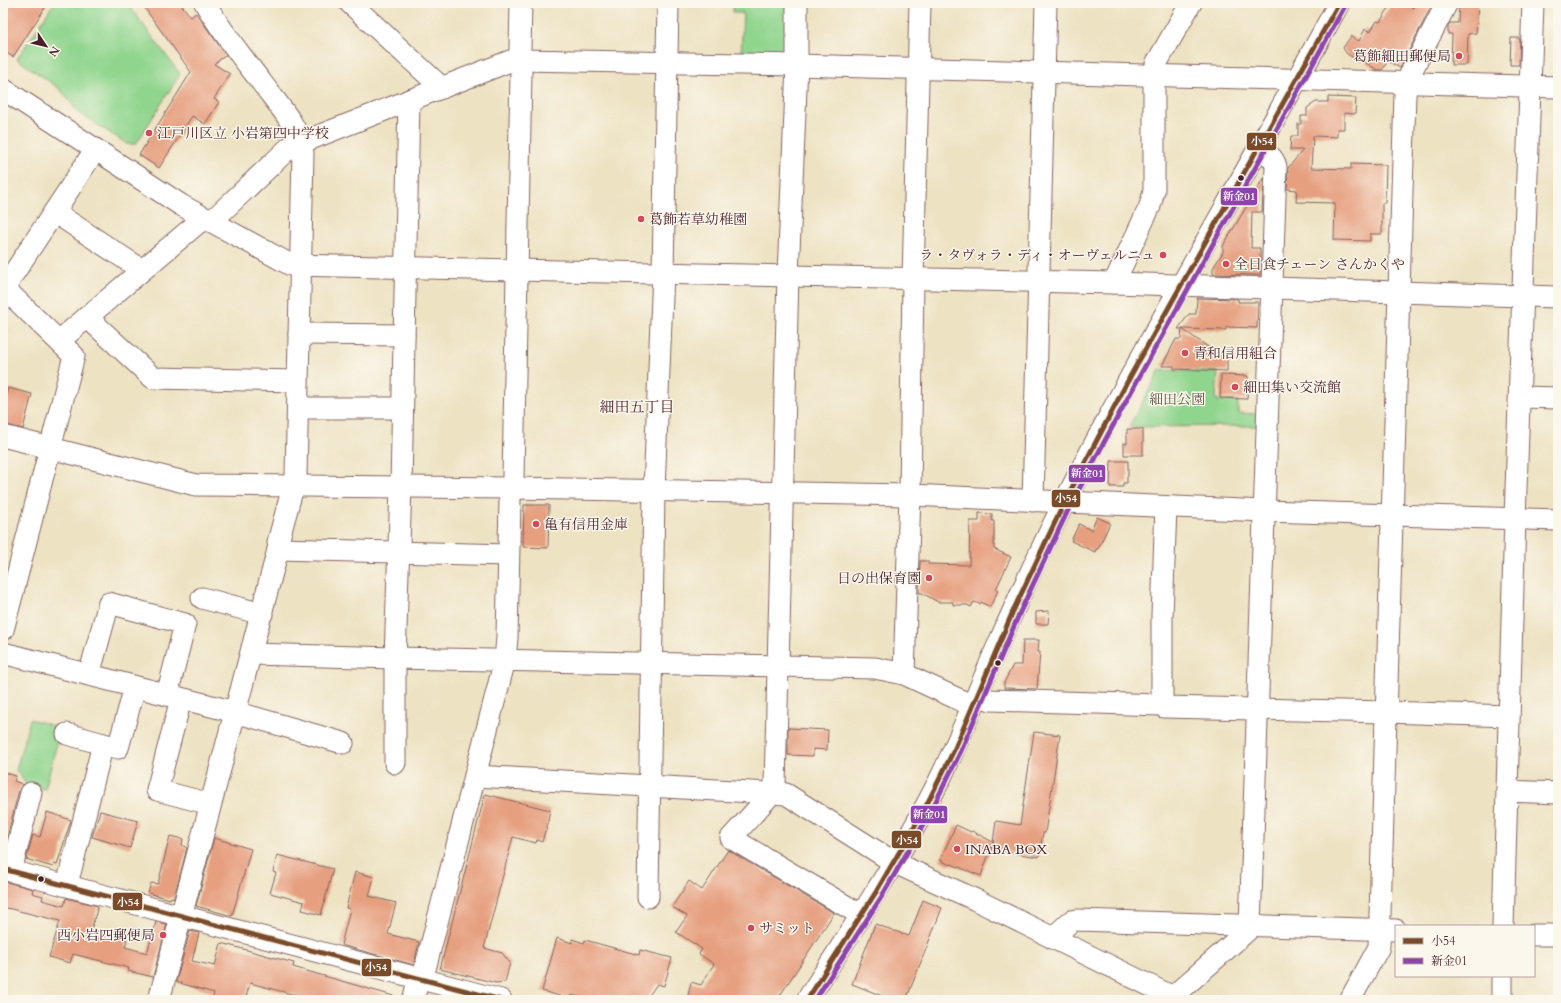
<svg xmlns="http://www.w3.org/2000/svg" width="1561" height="1003" viewBox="0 0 1561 1003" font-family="Cardo,'Noto Serif JP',serif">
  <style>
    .green { fill: #90d58e; stroke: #6d7a5c }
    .building { fill: #e69f7f }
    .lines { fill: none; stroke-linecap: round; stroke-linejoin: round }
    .minor-casing { stroke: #836360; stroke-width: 23 }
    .minor { stroke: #fff; stroke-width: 21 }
    .bus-1-casing { stroke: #fbf7ec; stroke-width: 8 }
    .bus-2-casing { stroke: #fbf7ec; stroke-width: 8 }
    .bus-1 { stroke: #7a4b2a; stroke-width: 5 }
    .bus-2 { stroke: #8e44ad; stroke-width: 5 }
    .poi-dot { fill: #d1495b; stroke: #fbf7ec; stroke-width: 1.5 }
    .bus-dot { fill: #4a1f2b; stroke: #fbf7ec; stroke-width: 1.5 }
    .labels { text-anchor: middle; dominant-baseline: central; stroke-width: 3; stroke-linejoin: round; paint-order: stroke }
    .poi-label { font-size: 14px; fill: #4a1f2b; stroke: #fbf7ec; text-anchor: start }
    .park-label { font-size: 14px; fill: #5f5649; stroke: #fbf7ec }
    .neighbourhood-label { font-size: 15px; fill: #4a1f2b; stroke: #fbf7ec }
    .line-badge { stroke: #fbf7ec; stroke-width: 1.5 }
    .badge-label { font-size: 11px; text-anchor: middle; font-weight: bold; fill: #fff }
  </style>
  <rect width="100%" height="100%" fill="#fbf7ec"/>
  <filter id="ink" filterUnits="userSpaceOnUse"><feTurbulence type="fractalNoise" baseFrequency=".025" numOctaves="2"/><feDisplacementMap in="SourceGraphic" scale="8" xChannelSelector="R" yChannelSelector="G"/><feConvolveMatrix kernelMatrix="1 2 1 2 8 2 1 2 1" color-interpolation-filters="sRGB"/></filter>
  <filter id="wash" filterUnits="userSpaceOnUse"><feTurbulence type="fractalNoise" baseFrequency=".012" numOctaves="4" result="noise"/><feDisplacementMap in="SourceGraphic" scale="16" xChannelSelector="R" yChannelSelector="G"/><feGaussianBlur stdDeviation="0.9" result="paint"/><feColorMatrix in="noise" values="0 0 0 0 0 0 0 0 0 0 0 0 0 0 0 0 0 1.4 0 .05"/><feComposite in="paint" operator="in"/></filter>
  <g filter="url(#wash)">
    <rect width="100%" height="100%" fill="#ede2c2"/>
    <g class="green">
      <polygon points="54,3 127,3 180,74 136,144 127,144 78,112 60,89 17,59"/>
      <polygon points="733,3 788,3 787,56 741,55 743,13 733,13"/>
      <polygon points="1160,370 1218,372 1216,400 1238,401 1238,413 1257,414 1257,426 1129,427"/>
      <polygon points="30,719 61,728 45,789 26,784 16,770"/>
    </g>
    <g id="blocks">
      <g class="building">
        <polygon points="3,3 48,3 13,57 3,51"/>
        <polygon points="141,3 180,3 191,17 196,13 226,55 214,64 230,74 214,99 219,102 205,124 192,116 159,168 139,155 191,72"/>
        <polygon points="1392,3 1405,3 1414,8 1417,3 1433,3 1400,68 1388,61 1382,70 1377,70 1362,60 1360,62 1347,54 1343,48 1351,36 1359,41 1365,29 1370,32 1377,21 1380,22"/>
        <polygon points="1459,3 1478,3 1476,33 1468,34 1467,65 1451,65 1452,34 1448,34 1448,26 1450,23 1458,23"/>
        <polygon points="1511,38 1520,38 1519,65 1510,65"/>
        <polygon points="1328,97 1356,98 1355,114 1344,113 1344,129 1337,129 1337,137 1313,136 1311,168 1351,169 1351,164 1386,165 1385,203 1382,203 1382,234 1370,234 1370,241 1334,240 1335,203 1296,202 1297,190 1287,189 1288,168 1303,150 1290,150 1291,136 1298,136 1298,124 1301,124 1301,116 1307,116 1307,108 1316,102 1328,102"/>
        <polygon points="1264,177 1262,212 1252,212 1251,248 1260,248 1260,275 1213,274 1213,268 1223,252 1223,246"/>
        <polygon points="1197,298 1238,299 1238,302 1258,302 1257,328 1226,327 1226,330 1182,329 1227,360 1227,371 1174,369 1174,366 1162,366 1176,339 1181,339 1182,329 1178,329 1189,314 1196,314"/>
        <polygon points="1221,375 1248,376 1247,399 1220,398"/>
        <polygon points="8,388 32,394 23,429 3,424 3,407"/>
        <polygon points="1127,429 1143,429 1143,455 1124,455 1124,443 1127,444"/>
        <polygon points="1111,461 1128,461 1128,476 1127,476 1127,483 1123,483 1123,487 1110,487"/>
        <polygon points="524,505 549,505 548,548 523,547"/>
        <polygon points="979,513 992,514 992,521 994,521 994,549 1011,557 996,589 998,590 990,607 981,602 980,604 974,602 971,607 967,605 953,605 953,602 938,602 922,593 919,593 920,561 928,561 928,564 969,565 970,521 979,521"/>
        <polygon points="1097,517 1110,523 1098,549 1096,549 1095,552 1071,541 1079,524 1091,530"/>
        <polygon points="1049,611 1048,624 1036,624 1036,612"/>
        <polygon points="1023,640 1039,640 1038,652 1040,652 1037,689 1004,688 1004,683 1013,665 1022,665"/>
        <polygon points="788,728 828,730 827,750 813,749 813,756 788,755"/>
        <polygon points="1034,732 1060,735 1045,833 1043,833 1039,857 992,850 996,821 1020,825"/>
        <polygon points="3,772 16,776 14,781 22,784 19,790 3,853"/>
        <polygon points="485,794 550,810 546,831 545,831 542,842 537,840 536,843 513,837 484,948 502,953 510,963 505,982 496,983 440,969"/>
        <polygon points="100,811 138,821 130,848 92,837"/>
        <polygon points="47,812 71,820 57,865 54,864 53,867 26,859 33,835 40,837"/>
        <polygon points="956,825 971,832 972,831 993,842 981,876 951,864 950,865 940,860"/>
        <polygon points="170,836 183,839 182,845 187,848 174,898 171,897 170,899 148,893 151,883 158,884"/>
        <polygon points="214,838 251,849 232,916 196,906"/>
        <polygon points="728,850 834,913 777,1000 687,1000 691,982 701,985 714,964 699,954 702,949 676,932 687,916 672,907 689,881 702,890"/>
        <polygon points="277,855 333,869 321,915 302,910 304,902 270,893 276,873 273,872"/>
        <polygon points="355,872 374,877 369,896 396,903 388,934 419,942 414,965 341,945 350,909 346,908"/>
        <polygon points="3,881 33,889 32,893 43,896 42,900 64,906 66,898 98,906 91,930 127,940 125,947 147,953 156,922 167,924 153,977 128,971 129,968 73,954 70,963 49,957 60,921 3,907"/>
        <polygon points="923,900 942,908 906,1000 884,1000 885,997 852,984 875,924 909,936"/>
        <polygon points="190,931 199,933 192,961 215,966 221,943 294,963 293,967 397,997 396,1000 294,1000 295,995 250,983 245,1000 212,1000 214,993 176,982"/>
        <polygon points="557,938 572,943 572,939 584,943 585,940 639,955 640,950 672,958 664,986 657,984 646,1000 591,1000 571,995 570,999 542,991"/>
      </g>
    </g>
  </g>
  <g filter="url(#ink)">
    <use href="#blocks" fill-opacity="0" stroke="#836360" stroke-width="1"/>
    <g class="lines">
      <g class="minor-casing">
        <g id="minor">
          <polyline points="350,3 442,88"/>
          <polyline points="797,3 797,65 788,275 775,785 772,793 731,838 861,915"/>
          <polyline points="3,89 181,205 291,265 1114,283 1558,297"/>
          <polyline points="54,212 142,270"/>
          <polyline points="1114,283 1150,206 1154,191 1154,83 1156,64 1191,3"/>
          <polyline points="3,287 74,356 3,630"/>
          <polyline points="4,288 95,150"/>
          <polyline points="87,317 153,378 298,381"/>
          <polyline points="299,334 404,335"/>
          <polyline points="59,341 199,222 215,218 290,147 510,61 520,60 797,65 1558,87"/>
          <polyline points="1520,397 1558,398"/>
          <polyline points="298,408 402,408"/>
          <polyline points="3,436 196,485 511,488 910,495 1264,511 1558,520"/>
          <polyline points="1033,501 1046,3"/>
          <polyline points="278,549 508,555"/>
          <polyline points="202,598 262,614"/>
          <polyline points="3,653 235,712 343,743"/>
          <polyline points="251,654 395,658 875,668 904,674 973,706"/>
          <polyline points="904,674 910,495 913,279 920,3"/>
          <polyline points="89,675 109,603 185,624 167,695"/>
          <polyline points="977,696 991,700 1162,705 1164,707 1386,712 1509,716"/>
          <polyline points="181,699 157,790 210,804"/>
          <polyline points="1162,705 1162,616 1166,507"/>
          <polyline points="67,734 118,748 135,687"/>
          <polyline points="395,763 395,658 401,487 409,100"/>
          <polyline points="475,776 786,794 895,863 976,900 1179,1000"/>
          <polyline points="1507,791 1558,793"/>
          <polyline points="3,869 501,1000"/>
          <polyline points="11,871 31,793"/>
          <polyline points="65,885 69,877 103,744"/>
          <polyline points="648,897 654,490 663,273 668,3"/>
          <polyline points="1503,926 1515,518 1533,3"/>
          <polyline points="1534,935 1558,935"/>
          <polyline points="1053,938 1071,921 1077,920 1396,930"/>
          <path d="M159 1000 279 546 278 542 296 476 303 153C301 129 276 102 262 83 242 57 221 31 205 3"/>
          <polyline points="413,1000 416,989 425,969 505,660 507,638 510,499 513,478 521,72 520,49 521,3"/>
          <path d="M807 1000C853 928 900 858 939 781 961 737 978 691 998 645 1019 597 1041 548 1065 501 1151 332 1249 170 1339 3"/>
          <path d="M1169 1000 1248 930 1250 926 1276 167C1274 157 1267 154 1259 148"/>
          <polyline points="1350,1000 1379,947 1405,94 1411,72 1447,3"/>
          <polyline points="1502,1000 1502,976"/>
        </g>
      </g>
      <use href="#minor" class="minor"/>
      <g class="bus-1-casing">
        <g id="bus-1">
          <polyline points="3,869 501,1000"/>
          <polyline points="807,1000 876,892 924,810 955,748 1014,609 1065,501 1131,375 1339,3"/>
        </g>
      </g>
      <g class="bus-2-casing">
        <polyline id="bus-2" points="815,1000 882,896 930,813 961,751 1020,612 1071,504 1138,379 1345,6"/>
      </g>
      <use href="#bus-1" class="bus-1"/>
      <use href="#bus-2" class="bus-2"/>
    </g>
  </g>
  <g class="poi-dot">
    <circle cx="1459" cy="56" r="4"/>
    <circle cx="149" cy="133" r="4"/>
    <circle cx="641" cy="219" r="4"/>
    <circle cx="1163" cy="255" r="4"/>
    <circle cx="1226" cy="264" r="4"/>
    <circle cx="1185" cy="353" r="4"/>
    <circle cx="1235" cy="387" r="4"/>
    <circle cx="536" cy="524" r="4"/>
    <circle cx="929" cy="578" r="4"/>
    <circle cx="957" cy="849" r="4"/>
    <circle cx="751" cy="928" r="4"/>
    <circle cx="163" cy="935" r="4"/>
  </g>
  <g class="bus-dot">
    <circle cx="1241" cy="178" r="3.5"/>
    <circle cx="998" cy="663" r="3.5"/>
    <circle cx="41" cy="879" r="3.5"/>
  </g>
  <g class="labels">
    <g class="poi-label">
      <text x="1451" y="56" text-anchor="end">葛飾細田郵便局</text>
      <text x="157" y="133">江戸川区立 小岩第四中学校</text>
      <text x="649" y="219">葛飾若草幼稚園</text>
      <text x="1155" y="255" text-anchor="end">ラ・タヴォラ・ディ・オーヴェルニュ</text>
      <text x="1234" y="264">全日食チェーン さんかくや</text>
      <text x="1193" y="353">青和信用組合</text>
      <text x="1243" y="387">細田集い交流館</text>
      <text x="544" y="524">亀有信用金庫</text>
      <text x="921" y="578" text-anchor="end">日の出保育園</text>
      <text x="965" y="849">INABA BOX</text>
      <text x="759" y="928">サミット</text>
      <text x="155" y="935" text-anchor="end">西小岩四郵便局</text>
    </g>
    <g class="park-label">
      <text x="1177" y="399">細田公園</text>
    </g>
    <g class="neighbourhood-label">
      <text x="637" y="407">細田五丁目</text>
    </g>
  </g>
  <g class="line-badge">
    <rect x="1246" y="132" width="31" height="19" rx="4" fill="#7a4b2a"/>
    <rect x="1220" y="187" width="38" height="19" rx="4" fill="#8e44ad"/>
    <rect x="1068" y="464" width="38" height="19" rx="4" fill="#8e44ad"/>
    <rect x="1051" y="489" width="30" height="19" rx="4" fill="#7a4b2a"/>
    <rect x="910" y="805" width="38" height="19" rx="4" fill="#8e44ad"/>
    <rect x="891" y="830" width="31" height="19" rx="4" fill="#7a4b2a"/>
    <rect x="112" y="892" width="31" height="19" rx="4" fill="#7a4b2a"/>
    <rect x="361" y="958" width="31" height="19" rx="4" fill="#7a4b2a"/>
  </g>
  <g class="badge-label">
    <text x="1262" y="145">小54</text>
    <text x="1239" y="200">新金01</text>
    <text x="1087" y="477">新金01</text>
    <text x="1066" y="502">小54</text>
    <text x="929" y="818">新金01</text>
    <text x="907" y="844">小54</text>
    <text x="128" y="906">小54</text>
    <text x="376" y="971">小54</text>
  </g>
  <rect width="1561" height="1003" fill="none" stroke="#fbf7ec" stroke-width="16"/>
  <rect x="1395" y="925" width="140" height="52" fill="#fbf7ec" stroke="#b4a19f"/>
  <rect x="1403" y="938" width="20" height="6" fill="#7a4b2a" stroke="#b4a19f"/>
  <text x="1431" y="945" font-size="12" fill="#4a1f2b">小54</text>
  <rect x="1403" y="958" width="20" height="6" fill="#8e44ad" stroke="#b4a19f"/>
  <text x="1431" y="965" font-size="12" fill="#4a1f2b">新金01</text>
  <g transform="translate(46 46) rotate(125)" stroke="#fbf7ec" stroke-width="3" paint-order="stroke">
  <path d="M0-3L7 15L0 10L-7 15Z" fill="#4a1f2b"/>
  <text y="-6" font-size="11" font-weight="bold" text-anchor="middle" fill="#4a1f2b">N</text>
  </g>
</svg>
